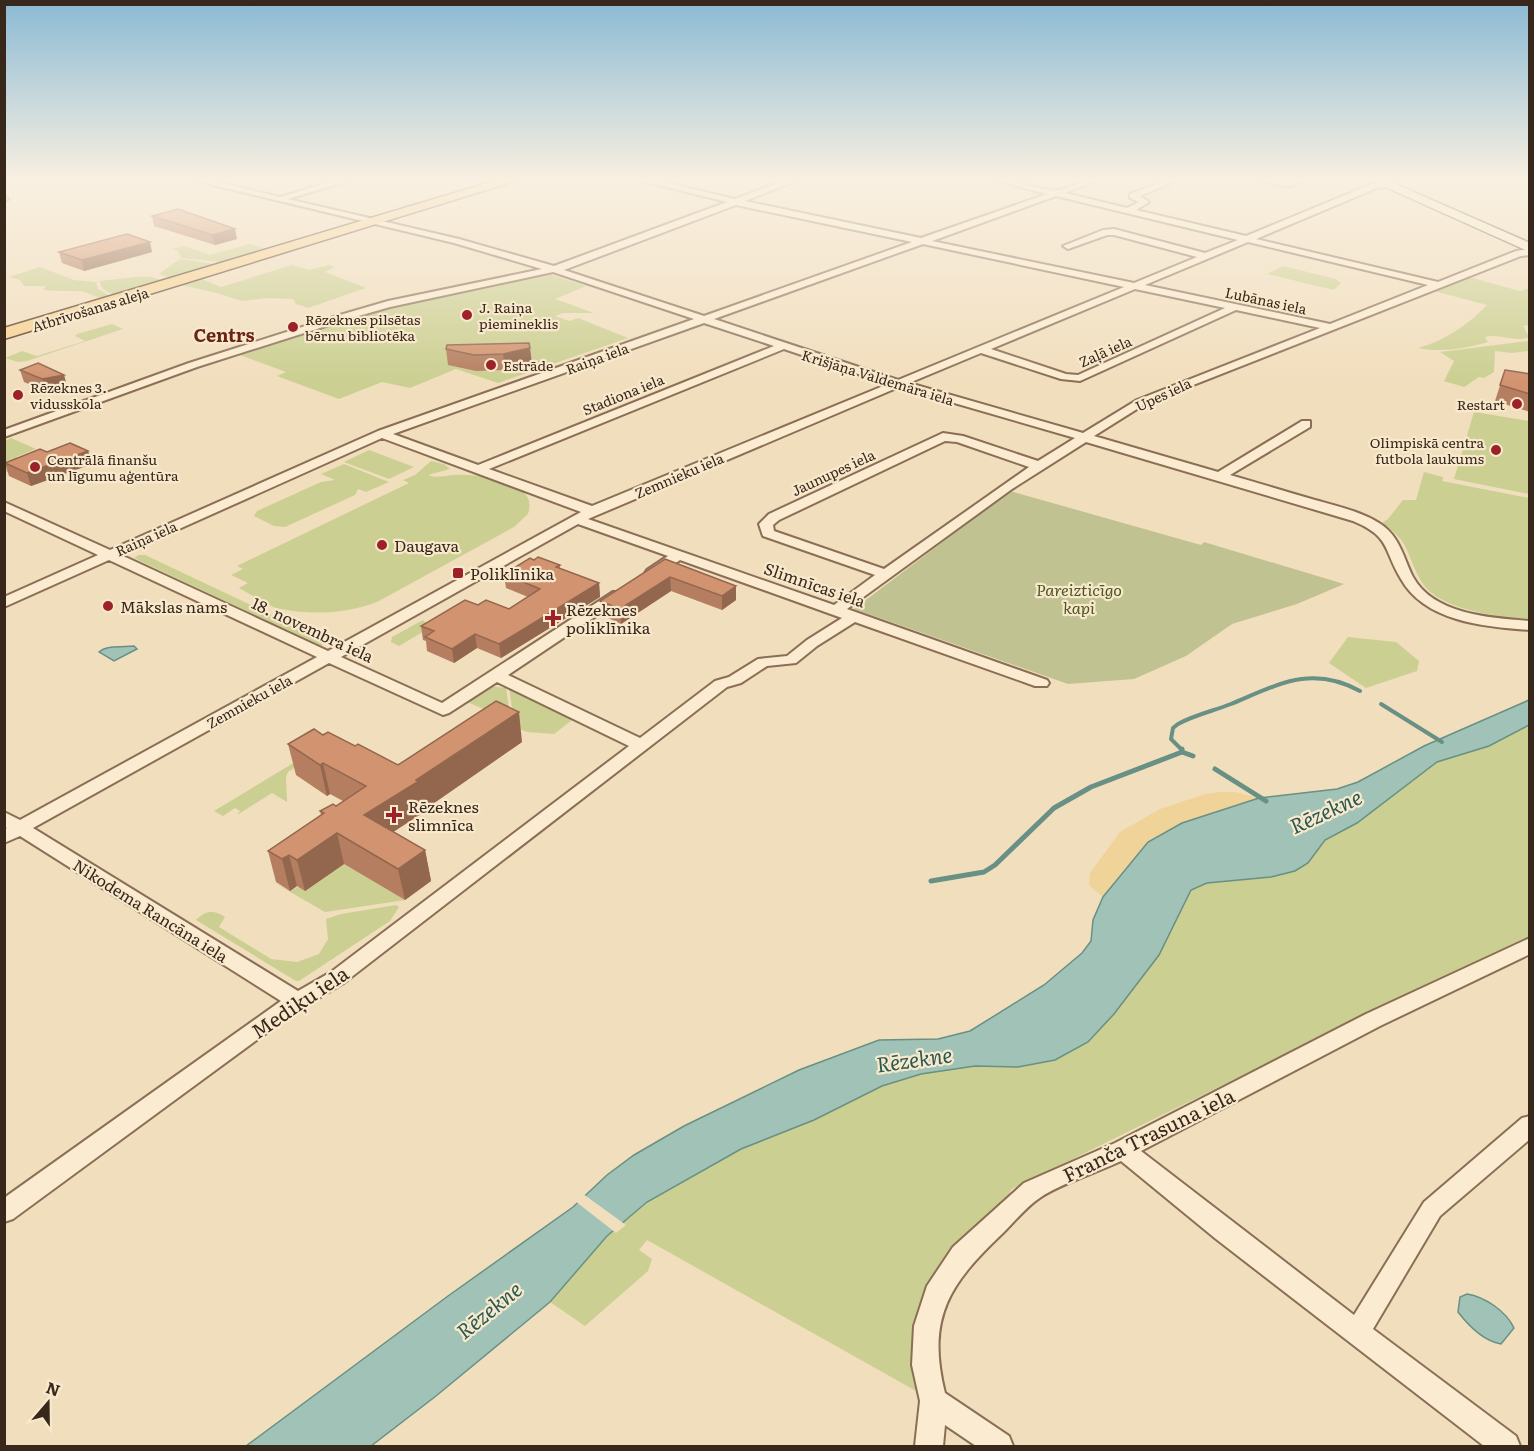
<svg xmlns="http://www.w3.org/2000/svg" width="1534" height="1451" viewBox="0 0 1534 1451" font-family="Literata,serif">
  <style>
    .green { fill: #cbcf91 }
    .sand { fill: #efd398 }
    .cemetery { fill: #c0c391 }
    .water { fill: #a1c2b6; stroke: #689084; stroke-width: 1.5 }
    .pier { fill: #f1debd }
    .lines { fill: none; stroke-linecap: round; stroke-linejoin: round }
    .stream-far1 { stroke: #689084; stroke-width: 4 }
    .stream { stroke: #689084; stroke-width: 5 }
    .minor-casing { stroke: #8a6e55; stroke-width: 4 }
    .secondary-casing { stroke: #6b4f38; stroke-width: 3 }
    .primary-casing { stroke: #573c2a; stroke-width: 3 }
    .minor { fill: #fbecd1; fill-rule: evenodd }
    .secondary { fill: #fbecd1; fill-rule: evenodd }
    .primary { fill: #f8d291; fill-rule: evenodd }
    .wall { fill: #b57e60 }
    .shaded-wall { fill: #93674e }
    .building { fill: #d29370; stroke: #93674e; stroke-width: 1.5 }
    .poi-dot { fill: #9d2129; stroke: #f8e9cd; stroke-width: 2 }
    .labels { text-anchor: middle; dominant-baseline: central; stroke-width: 4.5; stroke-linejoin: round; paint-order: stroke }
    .far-street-label { font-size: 14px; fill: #38271b; stroke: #f8e9cd }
    .far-poi-label { font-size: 14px; fill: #38271b; stroke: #f8e9cd; text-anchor: start }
    .poi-label { font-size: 16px; fill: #38271b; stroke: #f8e9cd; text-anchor: start }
    .street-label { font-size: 16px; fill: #38271b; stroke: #f8e9cd }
    .park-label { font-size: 16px; font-style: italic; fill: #4b5620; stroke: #f8e9cd }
    .far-district-label { font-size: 18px; font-weight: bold; fill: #682417; stroke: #f8e9cd }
    .near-street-label { font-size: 20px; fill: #38271b; stroke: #f8e9cd }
    .near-water-label { font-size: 21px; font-style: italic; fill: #295953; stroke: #f8e9cd }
  </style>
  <rect width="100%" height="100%" fill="#f1debd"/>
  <g class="green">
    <polygon points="249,244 264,248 221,262 181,258 178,251 172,249 184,246 210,255"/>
    <polygon points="281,254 284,254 202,279 221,287 292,265 309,270 329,265 335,267 325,272 366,288 308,308 296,304 293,299 267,298 242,301 213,292 181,285 95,311"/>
    <polygon points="180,259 215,264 170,278 159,274"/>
    <polygon points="1283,266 1336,279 1341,283 1334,290 1330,289 1267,274"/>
    <path d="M40 267 74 280 96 282 98 289 110 296C94 301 91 291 77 291 66 291 54 291 43 290L46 286H24L20 280 9 277Z"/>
    <polygon points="549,274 586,286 555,299 594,313 563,313 555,316 569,321 578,318 628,338 498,383 456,369 410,388 382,382 339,399 277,376 286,372 240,355 392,306"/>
    <path d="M136 277H151L162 280 114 295C108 292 100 289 100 281Z"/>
    <path d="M1469 277 1520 291 1529 288V325L1523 326 1529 337C1515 343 1500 333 1485 337L1488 342C1467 348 1440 353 1418 348 1444 341 1468 325 1487 305L1434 291Z"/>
    <polygon points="112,324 123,329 27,361 18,362 5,358 22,351 37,356 85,341 75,336 77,334"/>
    <polygon points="1529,341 1529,351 1512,353 1495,351 1494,372 1484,378 1479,377 1464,387 1444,381 1454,361 1440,352"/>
    <polygon points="1474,412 1529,421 1529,494 1454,479"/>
    <polygon points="11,438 36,449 16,457 28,463 5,473 5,441"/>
    <polygon points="369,450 414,467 389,479 344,462"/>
    <path d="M431 461 444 464 450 469 428 475C437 479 446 475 456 475 476 474 493 478 512 485 525 491 533 498 528 514L514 527 377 602C345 614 313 615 281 609 270 608 249 593 239 588L248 583 231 575 243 569 237 566 409 483 403 480 415 475Z"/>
    <polygon points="344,464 389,482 366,492 358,489 355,495 285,527 274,526 254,516 257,511 321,482 335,480 321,474"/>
    <path d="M1424 472 1443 477 1442 481 1529 498V619C1499 617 1435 610 1420 579 1405 551 1410 542 1382 523L1388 519 1403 500H1416Z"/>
    <polygon points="139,555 145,555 327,641 321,646 134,558"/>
    <polygon points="423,620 427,624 426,630 399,646 391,642 392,637"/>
    <polygon points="1348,637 1396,642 1419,661 1417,671 1366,688 1329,663"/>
    <polygon points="489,686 506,688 511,721 465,701"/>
    <polygon points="509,688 573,715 572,720 554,734 527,732 515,727"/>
    <polygon points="1529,707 1529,938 1391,1002 1012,1189 933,1308 934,1401 647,1240 639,1250 652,1259 648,1271 585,1326 550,1302 607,1236 647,1202 741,1149 862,1065 984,1047 1159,883"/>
    <polygon points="335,738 338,740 288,772 286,777 287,802 272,793 237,815 240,811 235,808 223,816 214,811"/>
    <polygon points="344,864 405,900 325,912 266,878 290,891"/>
    <path d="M396 905 399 907 390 921 299 981H296L196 920C206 910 214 910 225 917L219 927 271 959 297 962 319 954 328 939 326 919 341 914Z"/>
  </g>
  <polygon class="sand" points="1220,792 1235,792 1259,798 1183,823 1125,868 1103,897 1089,885 1090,873 1120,832 1160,809 1205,794"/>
  <polygon class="cemetery" points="1010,491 1201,545 1204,542 1344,584 1297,604 1232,624 1186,656 1134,679 1068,684 854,609"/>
  <g class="water">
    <path d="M134 646 137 649 114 661 99 652C107 645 123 647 134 646Z"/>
    <polygon points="1529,700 1529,725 1489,746 1437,762 1357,823 1325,840 1308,863 1295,871 1271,877 1207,883 1191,890 1159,955 1114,1014 1088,1042 1055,1060 1018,1067 975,1066 921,1074 882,1086 814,1120 741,1149 647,1202 607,1236 550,1302 436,1396 371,1446 246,1446 448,1296 573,1207 607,1175 634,1155 684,1126 799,1070 879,1040 938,1039 970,1031 1044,985 1082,953 1091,941 1093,920 1103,897 1148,842 1182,823 1259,798 1337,789 1358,782 1424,746"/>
    <path d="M1467 1294C1485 1297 1506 1311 1514 1328L1501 1344C1484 1341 1468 1325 1458 1312L1460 1297Z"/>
  </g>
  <polygon class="pier" points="583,1194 586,1196 626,1225 616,1233 575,1201"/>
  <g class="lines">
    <g class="stream-far1">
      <polyline points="1381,704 1442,742"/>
      <path d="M1182 750 1171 739 1173 728 1178 724C1194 715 1213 711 1231 704 1277 685 1311 664 1360 691"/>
    </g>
    <g class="stream">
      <polyline points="1182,749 1182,752 1193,756"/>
      <polyline points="1215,769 1266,801"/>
      <polyline points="931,881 984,872 995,865 1054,808 1091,787 1182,752"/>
    </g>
    <g class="minor-casing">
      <g id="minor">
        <path d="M184 178H200L280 197 343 178H358L288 199 459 239 554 266 727 202 630 178H646L735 199 790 178H803L745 201 921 238 1047 194 987 178C1010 178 1030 188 1053 190 1066 192 1086 178 1103 178L1065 193 1127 208 1139 202 1130 198V194L1171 178H1183L1140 196 1149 202 1136 210 1246 236 1372 184 1390 182V186L1377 188 1256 239 1438 282 1516 251 1530 249V255L1521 256 1145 404 1094 436 1218 472 1302 421H1310V427L1230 475C1258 483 1287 492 1315 500 1336 506 1360 511 1379 523 1400 536 1403 557 1413 577 1434 615 1492 618 1530 621V630C1486 627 1425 622 1401 579 1383 549 1391 537 1353 521L1086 442 1012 489 847 609 1047 680 1049 683 1047 686H1035L855 622 817 646 796 663 767 666 741 683 727 687 345 982 288 1017 13 1219 4 1222V1198L281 1001 20 836 4 843V829L7 828 4 826V812L20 820 317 657 109 560 4 607V597L98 555 4 511V502L110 550 378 431 694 319 553 272 390 307 348 319 197 367 4 437V430L189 363 340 315 388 301 542 269 454 243ZM1056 196 1238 240 1205 253 1114 229 1103 230 1063 246 1068 249 1107 235H1114L1197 257 1134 283 932 241ZM736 205 912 242 704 316 564 270ZM1248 242 1428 285 1330 324 1145 285ZM923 244 1124 287 898 380 714 319ZM1135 289 1225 308 1078 375 1066 374 991 349ZM1236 310 1320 328 1137 400 1083 433 909 383 981 353 1061 379 1080 381ZM704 323 774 346 478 465 393 434ZM784 349 888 384 592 506 489 469ZM899 387 1075 438 1038 461 963 436 943 433 769 514 759 524 763 536 875 575 834 605 588 519ZM382 438 581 512 328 651 121 555ZM945 441 957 442 1029 467 884 569 774 531 773 525 779 520ZM578 524 668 556 647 570 645 573 647 576H657L680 560 842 618 807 640 787 656 758 659 729 677 715 681 640 738 508 675 623 598 625 595 623 592H613L442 703 341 657ZM329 663 443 715 449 713 497 682 629 746 331 972 298 991 33 828Z"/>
        <path d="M1248 178C1260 178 1278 183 1288 182 1296 181 1303 178 1312 178L1287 187Z"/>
        <polygon points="4,196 8,199 4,201"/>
        <path d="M1530 938V954L1380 1026 1141 1151 1354 1315 1424 1202 1522 1118 1530 1116V1139L1440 1216 1373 1329 1516 1436 1520 1446H1484L1216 1239 1121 1161C1098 1172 1060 1184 1041 1197 1027 1206 1015 1221 1004 1232 950 1283 926 1317 945 1393L1009 1436 1013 1446H976L945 1425 943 1446H915L920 1401 912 1365 914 1326 927 1286 953 1247 1024 1183 1115 1143 1366 1014Z"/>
      </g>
    </g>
    <g class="secondary-casing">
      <polygon id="secondary" points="1360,178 1380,178 1391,182 1530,243 1530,252 1383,186"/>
    </g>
    <g class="primary-casing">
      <polygon id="primary" points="504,178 525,178 4,339 4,328"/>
    </g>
    <use href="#minor" class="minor"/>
    <use href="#secondary" class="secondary"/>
    <use href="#primary" class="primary"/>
  </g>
  <g class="wall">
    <polygon points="152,216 237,239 215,245 154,226"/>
    <polygon points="59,252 152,252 84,271 62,263"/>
    <polygon points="529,343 532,364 505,370 476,371 448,365 446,349"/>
    <polygon points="20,370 64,375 67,387 46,391 24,382"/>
    <polygon points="1505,370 1530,374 1530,412 1495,401"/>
    <polygon points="88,451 92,464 31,486 9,476 5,463 47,452"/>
    <polygon points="665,559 736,586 736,600 722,610 671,591 621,624 602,615 600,601"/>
    <polygon points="534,560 560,565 560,568 599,583 600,597 501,658 477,648 454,663 427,651 426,641 423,640 421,626 478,605 509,609 528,597 506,588 504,574"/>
    <polygon points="323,735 355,746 398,765 522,742 424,810 424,812 393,832 425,850 431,881 405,900 344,864 305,891 297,886 290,891 276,882 268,851 321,815 320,811 336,806 343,801 330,794 327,796 296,775 288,744"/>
  </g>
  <g class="shaded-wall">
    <polygon points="235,229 237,239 215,245 212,235"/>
    <polygon points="150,242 152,252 84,271 82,260"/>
    <polygon points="530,348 532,364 505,370 503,354"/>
    <polygon points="64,375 67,387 46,391 42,379"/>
    <polygon points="88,451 92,464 31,486 27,473"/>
    <polygon points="670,577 671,591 621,624 620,609"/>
    <polygon points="599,583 600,597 501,658 499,644"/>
    <polygon points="736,586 736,600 722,610 722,596"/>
    <polygon points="475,634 477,648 454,663 452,649"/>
    <polygon points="519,712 522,742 424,810 424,812 370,847 364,815"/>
    <polygon points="323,763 330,794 327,796 320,765"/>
    <polygon points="337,833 344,864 305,891 297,860"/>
    <polygon points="425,850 431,881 405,900 398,869"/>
    <polygon points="289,855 297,886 290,891 282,859"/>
  </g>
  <g class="building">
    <polygon points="178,209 235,229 212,235 152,216"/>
    <polygon points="127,234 150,242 82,260 59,252"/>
    <polygon points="529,343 530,348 503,354 474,355 446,349 447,345"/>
    <polygon points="38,363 64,375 42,379 20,370"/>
    <polygon points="1505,370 1530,374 1530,394 1500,385"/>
    <polygon points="70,443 88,451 27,473 5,463 40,449 47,452"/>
    <polygon points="538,557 560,565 556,567 599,583 499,644 475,634 452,649 425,637 434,631 421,626 465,600 478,605 486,600 509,609 540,589 504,574 530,558 534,560"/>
    <polygon points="665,559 736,586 722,596 670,577 620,609 600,601"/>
    <polygon points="496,701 519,712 416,780 419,781 364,815 425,850 398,869 337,833 297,860 289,855 282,859 268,851 324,813 320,811 333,804 336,806 366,786 323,763 320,765 288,744 314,729 323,735 328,732 355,746 358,744 398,765"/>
  </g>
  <linearGradient id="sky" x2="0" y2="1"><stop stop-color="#8bbad4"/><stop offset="0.47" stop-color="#f9f0e1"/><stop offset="1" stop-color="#f9f0e1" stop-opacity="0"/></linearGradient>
  <rect width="1534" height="382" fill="url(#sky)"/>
  <g class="poi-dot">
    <circle cx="467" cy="315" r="6"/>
    <circle cx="293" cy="327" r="6"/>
    <circle cx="491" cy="365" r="6"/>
    <circle cx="18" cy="395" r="6"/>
    <circle cx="1517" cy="404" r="6"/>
    <circle cx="1496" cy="450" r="6"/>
    <circle cx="35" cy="467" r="6"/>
    <circle cx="382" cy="545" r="6"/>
    <rect x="452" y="567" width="12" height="12" rx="3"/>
    <circle cx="108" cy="606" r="6"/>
    <path d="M550 609h6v6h6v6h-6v6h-6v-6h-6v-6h6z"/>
    <path d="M391 806h6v6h6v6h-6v6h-6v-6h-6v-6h6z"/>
  </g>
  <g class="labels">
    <g class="far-street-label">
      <text transform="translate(1266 300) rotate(12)">Lubānas iela</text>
      <text transform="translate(90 309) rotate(-17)">Atbrīvošanas aleja</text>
      <text transform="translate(1105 351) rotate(-24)">Zaļā iela</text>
      <text transform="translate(597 358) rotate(-20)">Raiņa iela</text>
      <text transform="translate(878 377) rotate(17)">Krišjāņa Valdemāra iela</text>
      <text transform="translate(623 394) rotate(-22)">Stadiona iela</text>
      <text transform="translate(1163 394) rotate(-25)">Upes iela</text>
      <text transform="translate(833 472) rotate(-25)">Jaunupes iela</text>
      <text transform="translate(679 475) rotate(-23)">Zemnieku iela</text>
      <text transform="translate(146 538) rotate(-24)">Raiņa iela</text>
      <text transform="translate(249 701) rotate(-29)">Zemnieku iela</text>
    </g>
    <g class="far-poi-label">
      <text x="479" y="307">J. Raiņa<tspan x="479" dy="16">piemineklis</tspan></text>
      <text x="305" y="319">Rēzeknes pilsētas<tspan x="305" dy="16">bērnu bibliotēka</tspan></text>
      <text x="503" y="365">Estrāde</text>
      <text x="30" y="387">Rēzeknes 3.<tspan x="30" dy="16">vidusskola</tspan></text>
      <text x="1505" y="404" text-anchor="end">Restart</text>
      <text x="1484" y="442" text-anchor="end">Olimpiskā centra<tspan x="1484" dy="16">futbola laukums</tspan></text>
      <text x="47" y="459">Centrālā finanšu<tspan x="47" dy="16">un līgumu aģentūra</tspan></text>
    </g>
    <g class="poi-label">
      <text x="394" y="545">Daugava</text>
      <text x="470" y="573">Poliklīnika</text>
      <text x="120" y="606">Mākslas nams</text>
      <text x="566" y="609">Rēzeknes<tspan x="566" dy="18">poliklīnika</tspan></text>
      <text x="408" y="806">Rēzeknes<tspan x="408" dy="18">slimnīca</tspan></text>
    </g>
    <g class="street-label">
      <text transform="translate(815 584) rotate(19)">Slimnīcas iela</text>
      <text transform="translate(313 629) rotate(25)">18. novembra iela</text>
      <text transform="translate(151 910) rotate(32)">Nikodema Rancāna iela</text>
    </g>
    <g class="park-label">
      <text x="1079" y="589">Pareizticīgo<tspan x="1079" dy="18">kapi</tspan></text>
    </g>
    <g class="far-district-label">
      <text x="224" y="334">Centrs</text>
    </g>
    <g class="near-street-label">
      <text transform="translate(299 1001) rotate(-34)">Mediķu iela</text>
      <text transform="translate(1148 1134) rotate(-26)">Franča Trasuna iela</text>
    </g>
    <g class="near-water-label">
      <text transform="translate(1325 810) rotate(-25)">Rēzekne</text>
      <text transform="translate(914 1058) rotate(-8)">Rēzekne</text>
      <text transform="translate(488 1309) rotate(-39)">Rēzekne</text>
    </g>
  </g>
  <rect width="1534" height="1451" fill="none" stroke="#38271b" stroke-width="12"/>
  <g transform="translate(48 1403) rotate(20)" stroke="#f8e9cd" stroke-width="4.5" paint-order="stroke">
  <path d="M0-4.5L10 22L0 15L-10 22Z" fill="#38271b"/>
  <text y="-9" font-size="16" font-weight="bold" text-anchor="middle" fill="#38271b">N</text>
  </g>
</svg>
